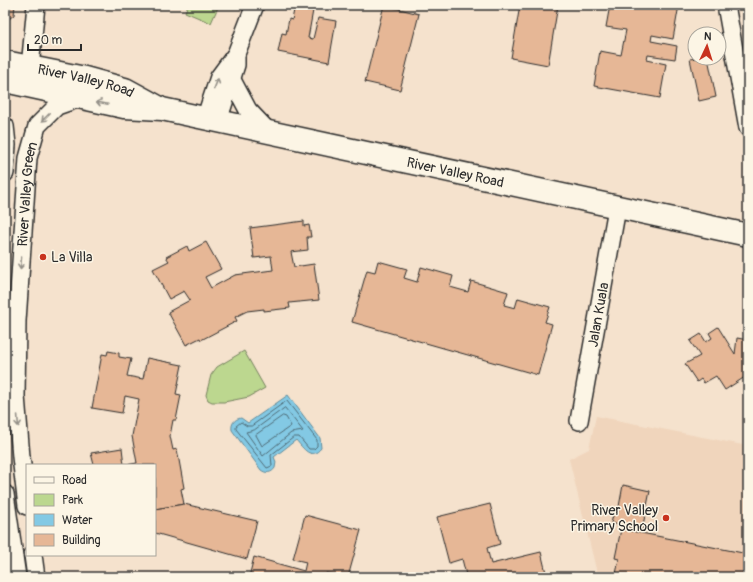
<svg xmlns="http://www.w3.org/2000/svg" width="753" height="582" viewBox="0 0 753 582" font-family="Pangolin,sans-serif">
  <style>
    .built { fill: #f0d5bc }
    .green { fill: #bcd78f; stroke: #74815d }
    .water { fill: #83c9e4; stroke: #608a9a }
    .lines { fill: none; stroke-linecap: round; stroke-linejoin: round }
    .shore { stroke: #4e6a75; stroke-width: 1 }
    .building { fill: #e6b796; stroke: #2b2b2b }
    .minor-casing { stroke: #2b2b2b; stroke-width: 20 }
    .major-casing { stroke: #2b2b2b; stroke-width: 25 }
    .minor { stroke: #fcf5e5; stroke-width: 17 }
    .major { stroke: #fcf5e5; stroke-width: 22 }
    .oneway { stroke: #949088 }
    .poi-dot { fill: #c8321e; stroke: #fcf5e5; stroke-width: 1.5 }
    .labels { text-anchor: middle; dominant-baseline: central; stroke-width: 3; stroke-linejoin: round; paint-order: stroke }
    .street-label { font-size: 14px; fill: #2b2b2b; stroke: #fcf5e5 }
    .poi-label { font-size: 14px; fill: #2b2b2b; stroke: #fcf5e5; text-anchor: start }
  </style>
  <rect width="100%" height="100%" fill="#f5e2cd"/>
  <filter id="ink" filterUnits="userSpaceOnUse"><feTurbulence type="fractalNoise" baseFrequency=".025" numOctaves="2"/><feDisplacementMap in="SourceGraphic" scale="8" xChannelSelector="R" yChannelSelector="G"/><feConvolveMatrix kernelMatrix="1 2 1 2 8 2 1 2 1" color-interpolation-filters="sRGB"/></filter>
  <g filter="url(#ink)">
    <polygon class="built" points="596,416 748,446 748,577 598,577 569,459 589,449"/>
    <g class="green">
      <polygon points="188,5 219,5 211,23 185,12"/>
      <polygon points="244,351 265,388 249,397 224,402 212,402 208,400 206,395 211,375 217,367"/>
    </g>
    <path class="water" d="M288 395 320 438 321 448C311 461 303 448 296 440L274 457 276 462 275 468C272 473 266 474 261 470L232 430C231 424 234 419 241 418L248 423Z"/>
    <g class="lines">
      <g class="shore">
        <polygon points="287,401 317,440 317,446 314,449 309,449 299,437 294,437 271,455 272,466 267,468 236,429 236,426 241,422 247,426 251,426"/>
        <polygon points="285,408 303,431 291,433 263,456 246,432 254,430"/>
        <polygon points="283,416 286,417 291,426 262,446 256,435"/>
      </g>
    </g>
    <g class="building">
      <polygon points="7,5 15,5 14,15 5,22 5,8"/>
      <polygon points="295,5 314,5 308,38 313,39 318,18 336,21 329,62 278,52 282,33 286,34 289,19 292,20"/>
      <polygon points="384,5 419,14 400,90 365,82"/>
      <polygon points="520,5 558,5 548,65 511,58"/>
      <polygon points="610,5 679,5 673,39 652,35 651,41 677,46 675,59 648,55 647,60 666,64 660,98 594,86 600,51 621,55 626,30 606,27"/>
      <polygon points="696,58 708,58 716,97 699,101 690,59"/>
      <polygon points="304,221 304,226 309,225 311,237 307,237 308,250 291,252 294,267 314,264 319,300 289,303 290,308 264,311 264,309 247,311 235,317 237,321 201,340 200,338 186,345 168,312 190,300 184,291 169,299 153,269 169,261 166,257 187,246 189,251 206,242 221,269 205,277 211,288 235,275 273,270 271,256 254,258 250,228"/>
      <polygon points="378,261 407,269 404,278 417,282 421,267 453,276 450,287 468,292 471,281 508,292 504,305 515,308 518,298 550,307 545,322 552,324 538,375 352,322 367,270 375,272"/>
      <polygon points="718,327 735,354 737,338 748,340 748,375 725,390 716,376 704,383 701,379 697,382 685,364 700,356 690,341 701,334 706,342 712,338 709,333"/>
      <polygon points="108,351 119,353 119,357 131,359 127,376 143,379 147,358 182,365 176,394 181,395 176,420 173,420 170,436 173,450 177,449 184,488 181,489 184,504 155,509 155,465 126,465 137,463 132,436 139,399 125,396 122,413 92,408 102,354 107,355"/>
      <polygon points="122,448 124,465 94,465 91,453"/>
      <polygon points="623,485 650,491 642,530 611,523 614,512 618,512"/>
      <polygon points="184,504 257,521 247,559 155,533 155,509"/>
      <polygon points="490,504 500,544 487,548 491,564 541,552 547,577 458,577 466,575 462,559 449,563 437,517"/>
      <polygon points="305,515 361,530 348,577 326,573 325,577 249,577 254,557 304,571 306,562 293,559"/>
      <polygon points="621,529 748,554 748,577 649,577 640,575 640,577 618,577 616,574 619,559 615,558"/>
    </g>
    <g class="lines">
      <g class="minor-casing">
        <g id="minor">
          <polyline points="726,5 748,128"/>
          <polyline points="29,78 36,5"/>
          <polyline points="232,80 248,110 269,132"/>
          <polyline points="205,119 219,77 236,54 255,5"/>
          <polyline points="218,121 236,65 236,55"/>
          <polyline points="5,126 7,145 5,173"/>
          <path id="s1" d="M579 421 617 208"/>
          <polyline points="5,494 17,577"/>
          <path id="s2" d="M27 506 21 457 16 396 17 321 28 158 37 126 57 106 80 98"/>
          <polyline points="33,555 36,577"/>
        </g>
      </g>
      <g class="major-casing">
        <g id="major">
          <path id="s3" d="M5 62 85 78 125 89 158 107"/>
          <path id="s4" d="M5 81 124 107 162 109 748 235"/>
        </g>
      </g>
      <use href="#minor" class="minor"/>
      <use href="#major" class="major"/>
    </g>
    <defs><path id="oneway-shaft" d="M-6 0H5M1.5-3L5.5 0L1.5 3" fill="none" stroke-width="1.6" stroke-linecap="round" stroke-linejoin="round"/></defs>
    <g class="oneway">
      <use href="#oneway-shaft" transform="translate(216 84) rotate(-68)"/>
      <use href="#oneway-shaft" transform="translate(102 103) rotate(-168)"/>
      <use href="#oneway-shaft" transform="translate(46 117) rotate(135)"/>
      <use href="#oneway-shaft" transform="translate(21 263) rotate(95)"/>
      <use href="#oneway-shaft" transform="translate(18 421) rotate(86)"/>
    </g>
  </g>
  <g class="poi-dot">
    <circle cx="43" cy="257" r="4"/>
    <circle cx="666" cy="518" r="4"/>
  </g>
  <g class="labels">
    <g class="street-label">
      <text stroke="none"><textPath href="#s3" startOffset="83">River Valley Road</textPath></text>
      <text stroke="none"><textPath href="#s4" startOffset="460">River Valley Road</textPath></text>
      <text stroke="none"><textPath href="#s2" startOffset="313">River Valley Green</textPath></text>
      <text stroke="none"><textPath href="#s1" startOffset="108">Jalan Kuala</textPath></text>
    </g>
    <g class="poi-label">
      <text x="51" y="257">La Villa</text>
      <text x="658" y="510" text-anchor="end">River Valley<tspan x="658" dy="16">Primary School</tspan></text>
    </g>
  </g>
  <rect width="753" height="582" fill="none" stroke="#fcf5e5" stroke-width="20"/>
  <rect x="10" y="10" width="733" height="562" fill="none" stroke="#2b2b2b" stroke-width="1.5" filter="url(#ink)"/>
  <rect x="26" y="464" width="130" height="92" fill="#fcf5e5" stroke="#a8a49b"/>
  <rect x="34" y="477" width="20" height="6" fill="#fcf5e5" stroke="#a8a49b"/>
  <text x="62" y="484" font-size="12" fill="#2b2b2b">Road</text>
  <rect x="34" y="494" width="20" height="12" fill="#bcd78f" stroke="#a8a49b"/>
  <text x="62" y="504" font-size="12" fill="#2b2b2b">Park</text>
  <rect x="34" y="514" width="20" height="12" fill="#83c9e4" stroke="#a8a49b"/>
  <text x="62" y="524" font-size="12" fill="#2b2b2b">Water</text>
  <rect x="34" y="534" width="20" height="12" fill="#e6b796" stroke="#a8a49b"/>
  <text x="62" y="544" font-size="12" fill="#2b2b2b">Building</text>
  <g transform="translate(707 46) rotate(4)"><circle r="19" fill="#fcf5e5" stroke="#a8a49b"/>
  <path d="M0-3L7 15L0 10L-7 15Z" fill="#c8321e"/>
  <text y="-6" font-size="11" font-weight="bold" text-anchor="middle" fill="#2b2b2b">N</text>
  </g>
  <path d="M28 44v6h53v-6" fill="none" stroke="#2b2b2b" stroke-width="2"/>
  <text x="34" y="44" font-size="12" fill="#2b2b2b" stroke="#fcf5e5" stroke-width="3" paint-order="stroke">20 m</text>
</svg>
